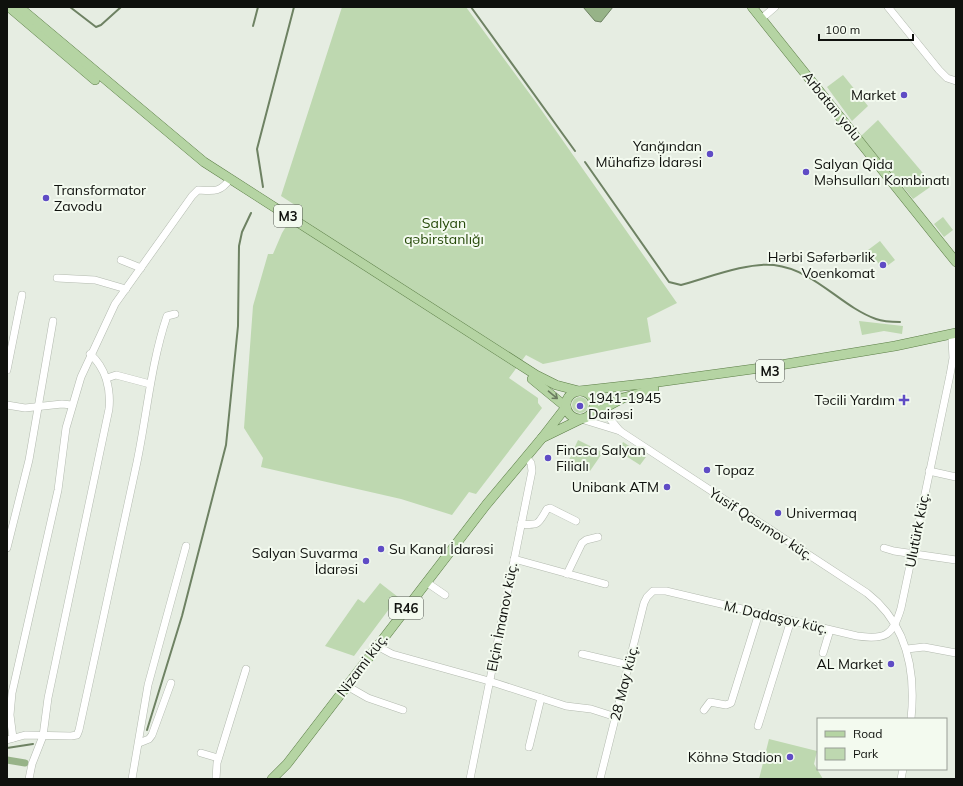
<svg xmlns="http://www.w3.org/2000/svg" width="963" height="786" viewBox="0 0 963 786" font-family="Mulish,sans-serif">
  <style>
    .green { fill: #bed8b0 }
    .water { fill: #97b388; stroke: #6e8263 }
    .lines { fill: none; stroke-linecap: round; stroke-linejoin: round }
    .stream { stroke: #6e8263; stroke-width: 2 }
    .canal { stroke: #97b388; stroke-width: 7 }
    .minor-casing { stroke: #b3baaf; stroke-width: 8 }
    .major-casing { stroke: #5b7d46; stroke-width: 10 }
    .minor { stroke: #fff; stroke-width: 7 }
    .major { stroke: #b5d4a3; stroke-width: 9 }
    .oneway { stroke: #6a7c60 }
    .poi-dot { fill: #5f4cc5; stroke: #f3faef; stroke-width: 1.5 }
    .labels { text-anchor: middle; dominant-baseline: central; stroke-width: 4; stroke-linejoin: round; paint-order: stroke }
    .shield { fill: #f3faef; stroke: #535751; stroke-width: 1 }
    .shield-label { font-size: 13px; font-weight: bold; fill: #0f110d }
    .poi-label { font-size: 14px; fill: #0f110d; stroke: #f3faef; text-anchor: end }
    .street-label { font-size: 14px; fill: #0f110d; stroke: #f3faef }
    .park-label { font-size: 14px; fill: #254908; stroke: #f3faef }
  </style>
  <rect width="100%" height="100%" fill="#e6ede2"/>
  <g class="green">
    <polygon points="342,7 466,7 535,101 677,303 647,318 651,342 543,364 526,355 509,378 538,398 538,403 542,408 476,494 469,492 452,515 401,499 261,467 263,458 244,428 253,306 268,254 273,254 282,233 298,207 281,196"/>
    <polygon points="843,75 868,106 852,121 827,87"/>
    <polygon points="878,120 933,185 913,199 861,136"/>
    <polygon points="943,217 953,230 944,237 934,224"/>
    <polygon points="880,241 895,260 883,269 868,250"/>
    <polygon points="859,321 903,326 902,334 884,331 862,335"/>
    <polygon points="625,392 604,403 602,394"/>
    <circle cx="580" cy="405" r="8"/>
    <polygon points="578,440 600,451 601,455 590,471 569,460"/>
    <polygon points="623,442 646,457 640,465 618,451"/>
    <polygon points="380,583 398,597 354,656 325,646 358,599 364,603"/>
    <polygon points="769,739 817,751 814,764 823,779 759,779"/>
  </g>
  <polygon class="water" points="583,7 613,7 601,22 595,21"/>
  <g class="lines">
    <g class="stream">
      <polyline points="70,7 96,27 101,25 121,7"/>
      <polyline points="471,7 575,151"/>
      <polyline points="253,26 258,7"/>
      <path d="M585 162 669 282 681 285C707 278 748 262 774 265 815 270 840 306 876 319 884 322 892 322 900 322"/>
      <polyline points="263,187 257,149 294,7"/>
      <polyline points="147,730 182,616 226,445 238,326 239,246 242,232 251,213"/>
      <polyline points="7,748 33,744"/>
    </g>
    <polyline class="canal" points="7,760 25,763"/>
    <g class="minor-casing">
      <g id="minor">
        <polyline points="888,7 939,70 947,78 956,81"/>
        <polyline points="761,19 775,7"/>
        <polyline points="121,260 141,268"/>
        <polyline points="57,278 95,280 126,289"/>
        <polyline points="7,370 22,295"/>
        <polyline points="107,378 116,375 150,384"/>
        <polyline points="7,405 25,408 62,404 72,405"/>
        <polyline points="581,419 620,431 591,396"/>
        <path d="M620 431 867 593C907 624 916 671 911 719"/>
        <polyline points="929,471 956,477"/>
        <path d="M521 524C539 526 538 524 547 509L550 508 576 521"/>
        <polyline points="7,548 29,460 53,321"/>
        <polyline points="884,548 894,551 956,560"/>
        <polyline points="514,559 605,584"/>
        <polyline points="567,574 582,543 586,540 598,537"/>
        <polyline points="426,582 445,595"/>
        <polyline points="377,646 392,654 489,681 566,706 591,709 616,717"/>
        <polyline points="907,649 924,647 956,653"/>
        <polyline points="823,653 830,630"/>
        <polyline points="582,654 629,665"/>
        <polyline points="347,686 368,698 403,710"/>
        <polyline points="704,710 710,702 726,705 731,703 759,613"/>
        <polyline points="758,726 791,620"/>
        <path d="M13 738 10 715 12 693 58 490 66 428 81 377 115 304 192 196 198 190C213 191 220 193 230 179"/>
        <path d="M7 740 25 735 71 736 77 735 79 730C98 640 118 552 137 462 147 414 151 363 167 316L175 314"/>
        <polyline points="139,743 149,739 152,735 171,683"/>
        <polyline points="529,747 541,698"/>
        <polyline points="201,753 218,758"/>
        <path d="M29 779 32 764 43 736 48 698 109 409C111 389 106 368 90 354"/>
        <polyline points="132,779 148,685 186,546"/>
        <polyline points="216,779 217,763 246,669"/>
        <polyline points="470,779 532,471 531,463 526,457"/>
        <path d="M600 779 644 603 647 597 653 591H666L857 636C885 640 893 636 901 608L950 375 953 358 952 339"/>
        <polyline points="901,779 903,769"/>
      </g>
    </g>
    <g class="major-casing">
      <g id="major">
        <polyline points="9,7 95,80"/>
        <polyline points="19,7 204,162 536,375 556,385 579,391 651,383 768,367 895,346 956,333"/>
        <polyline points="752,7 956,262"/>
        <polyline points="532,379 566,407 542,438 581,419"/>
        <circle cx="580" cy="405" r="14"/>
        <polyline points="589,416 623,398 654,389"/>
        <polyline points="272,779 287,764 486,505 542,438"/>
      </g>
    </g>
    <use href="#minor" class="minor"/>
    <use href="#major" class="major"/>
  </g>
  <defs><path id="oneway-shaft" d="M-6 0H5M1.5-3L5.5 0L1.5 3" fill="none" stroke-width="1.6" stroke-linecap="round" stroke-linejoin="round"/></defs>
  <use class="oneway" href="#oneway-shaft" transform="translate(553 395) rotate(40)"/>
  <g class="poi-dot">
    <circle cx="904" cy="95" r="4"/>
    <circle cx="710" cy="154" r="4"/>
    <circle cx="806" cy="172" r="4"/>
    <circle cx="46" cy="198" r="4"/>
    <circle cx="883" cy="265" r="4"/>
    <path d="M902 394h4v4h4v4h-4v4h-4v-4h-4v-4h4z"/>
    <circle cx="580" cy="406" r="4"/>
    <circle cx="548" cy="458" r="4"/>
    <circle cx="707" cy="470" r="4"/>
    <circle cx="667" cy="487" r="4"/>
    <circle cx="778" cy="513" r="4"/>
    <circle cx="381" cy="549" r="4"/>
    <circle cx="366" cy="561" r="4"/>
    <circle cx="891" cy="664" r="4"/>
    <circle cx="790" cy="757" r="4"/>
  </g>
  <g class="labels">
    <g class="shield">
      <rect x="274" y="205" width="28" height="22" rx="3"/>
      <rect x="756" y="360" width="28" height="22" rx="3"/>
      <rect x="389" y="597" width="34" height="22" rx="3"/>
    </g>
    <g class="shield-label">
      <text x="288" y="216">M3</text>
      <text x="770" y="371">M3</text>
      <text x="406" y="608">R46</text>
    </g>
    <g class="poi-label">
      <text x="896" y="95">Market</text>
      <text x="702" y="146">Yanğından<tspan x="702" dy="16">Mühafizə İdarəsi</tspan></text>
      <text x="814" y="164" text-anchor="start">Salyan Qida<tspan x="814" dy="16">Məhsulları Kombinatı</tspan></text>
      <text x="54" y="190" text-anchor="start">Transformator<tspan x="54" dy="16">Zavodu</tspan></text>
      <text x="875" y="257">Hərbi Səfərbərlik<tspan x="875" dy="16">Voenkomat</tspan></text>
      <text x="588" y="398" text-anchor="start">1941-1945<tspan x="588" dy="16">Dairəsi</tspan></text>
      <text x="895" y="400">Təcili Yardım</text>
      <text x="556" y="450" text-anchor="start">Fincsa Salyan<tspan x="556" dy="16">Filialı</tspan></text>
      <text x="715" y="470" text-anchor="start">Topaz</text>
      <text x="659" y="487">Unibank ATM</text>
      <text x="786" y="513" text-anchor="start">Univermaq</text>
      <text x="389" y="549" text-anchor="start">Su Kanal İdarəsi</text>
      <text x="358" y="553">Salyan Suvarma<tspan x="358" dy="16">İdarəsi</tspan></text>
      <text x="883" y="664">AL Market</text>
      <text x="782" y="757">Köhnə Stadion</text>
    </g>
    <g class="street-label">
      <text transform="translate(832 106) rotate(51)">Arbatan yolu</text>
      <text transform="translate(761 524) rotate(33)">Yusif Qasımov küç.</text>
      <text transform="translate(917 530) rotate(-79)">Ulutürk küç.</text>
      <text transform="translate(502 617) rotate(-79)">Elçin İmanov küç.</text>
      <text transform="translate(776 617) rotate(13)">M. Dadaşov küç.</text>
      <text transform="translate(362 665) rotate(-53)">Nizami küç.</text>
      <text transform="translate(624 683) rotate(-76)">28 May küç.</text>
    </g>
    <g class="park-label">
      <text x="444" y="223">Salyan<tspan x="444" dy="16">qəbirstanlığı</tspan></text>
    </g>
  </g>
  <rect width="963" height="786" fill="none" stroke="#0f110d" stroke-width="16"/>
  <rect x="817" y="718" width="130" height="52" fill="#f3faef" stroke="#989d95"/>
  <rect x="825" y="731" width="20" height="6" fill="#b5d4a3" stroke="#989d95"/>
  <text x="853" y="738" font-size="12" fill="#0f110d">Road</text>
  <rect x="825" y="748" width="20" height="12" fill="#bed8b0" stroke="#989d95"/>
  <text x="853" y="758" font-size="12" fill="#0f110d">Park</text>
  <path d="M819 34v6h94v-6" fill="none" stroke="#0f110d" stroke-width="2"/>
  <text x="825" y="34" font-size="12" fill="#0f110d" stroke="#f3faef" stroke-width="3" paint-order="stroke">100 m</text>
</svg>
